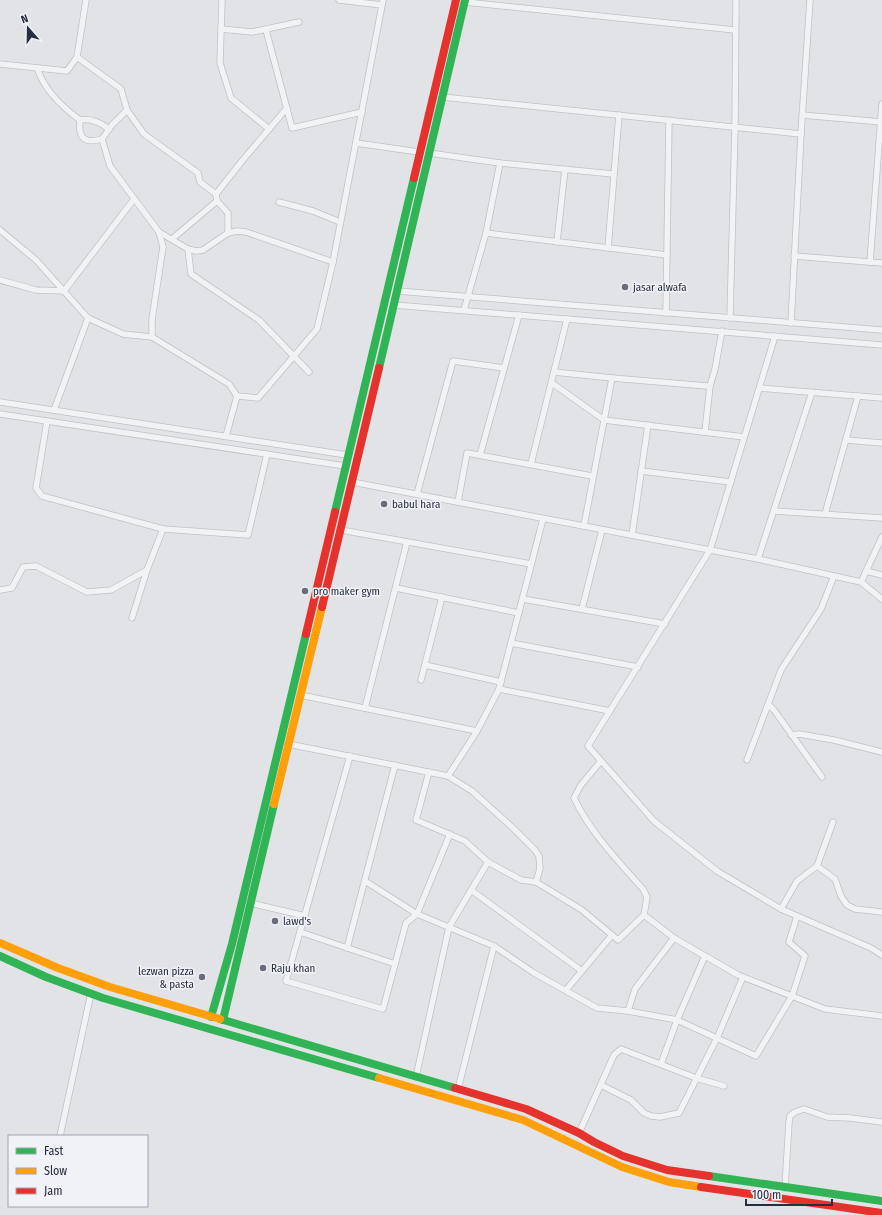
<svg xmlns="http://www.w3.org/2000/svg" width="882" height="1215" viewBox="0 0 882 1215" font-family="'Fira Sans Condensed',sans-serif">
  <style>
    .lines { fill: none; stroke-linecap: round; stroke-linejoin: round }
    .street-casing { stroke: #c0c1c5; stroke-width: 7 }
    .street { stroke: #f1f2f4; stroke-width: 5.5 }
    .fast { stroke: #30b455; stroke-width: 8 }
    .slow { stroke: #ff9f0a; stroke-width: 8 }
    .jam { stroke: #e5322d; stroke-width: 8 }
    .poi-dot { fill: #696d7b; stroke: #f0f2f7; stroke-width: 1.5 }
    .labels { text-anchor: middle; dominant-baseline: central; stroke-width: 3; stroke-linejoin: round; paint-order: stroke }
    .poi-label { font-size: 11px; fill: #282e41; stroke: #f0f2f7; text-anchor: start }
  </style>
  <rect width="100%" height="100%" fill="#e2e3e7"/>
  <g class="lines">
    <g class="street-casing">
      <g id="street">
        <polyline points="222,0 220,63 231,98 269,129"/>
        <polyline points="339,0 382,5"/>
        <polyline points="465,2 735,30"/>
        <polyline points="221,29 252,32 299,22"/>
        <polyline points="266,30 292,128 362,112"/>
        <polyline points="77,57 121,89 127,110 112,125 102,139 110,166 159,232 188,249"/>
        <polyline points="0,64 67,71 77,57 86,0"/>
        <path d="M37 68C44 89 62 107 80 120 91 118 101 123 109 129"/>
        <polyline points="442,97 801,134"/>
        <polyline points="127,110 144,134 198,173 200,182 216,194 217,201"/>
        <polyline points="802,115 882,122"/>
        <path d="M80 120C78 138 84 144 102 139"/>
        <polyline points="356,143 419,152"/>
        <polyline points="429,153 500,163 613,174"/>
        <polyline points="216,194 242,161 287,108"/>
        <polyline points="279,202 313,211 340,222"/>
        <polyline points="0,230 36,260 88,318 123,334 152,337"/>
        <polyline points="159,232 163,247 152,319 152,337 229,384 237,396"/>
        <polyline points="486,233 667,255"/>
        <polyline points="172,239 217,201 228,213 228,233"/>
        <polyline points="557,242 565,169"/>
        <polyline points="608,248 619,115"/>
        <polyline points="794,256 882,263"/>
        <polyline points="870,262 882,104"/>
        <polyline points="0,280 36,290 64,291 134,199"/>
        <polyline points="397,291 882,330"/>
        <polyline points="394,305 882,345"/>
        <polyline points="464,310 486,233 500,163"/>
        <polyline points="666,313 669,120"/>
        <polyline points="730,318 735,127 736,0"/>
        <polyline points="791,323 801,134 810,0"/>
        <polyline points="775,336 710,550 588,746 654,821 717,871 781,909 871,948 882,955"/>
        <polyline points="309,372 259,320 191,274 188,249 196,251 203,250 228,233 237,231 246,232 333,262"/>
        <polyline points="554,372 612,378"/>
        <polyline points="552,383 604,420 744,437"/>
        <polyline points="760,388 882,398"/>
        <polyline points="0,402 347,455"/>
        <polyline points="54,410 88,318"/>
        <polyline points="0,414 345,466"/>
        <polyline points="47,421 36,488 42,496 163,529"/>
        <polyline points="705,432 710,386 715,369 722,331"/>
        <polyline points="226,436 237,396 258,398 317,329 333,262 383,0"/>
        <polyline points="846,440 882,443"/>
        <polyline points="480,455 519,315"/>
        <polyline points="531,464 567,319"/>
        <polyline points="641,471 731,482"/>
        <polyline points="352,482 710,550 758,559 861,582 882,599"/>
        <polyline points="417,494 453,361 504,368"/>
        <polyline points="458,502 467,453 592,476"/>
        <polyline points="774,511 882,518"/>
        <polyline points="825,514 858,396"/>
        <polyline points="584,526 612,378 707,386"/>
        <polyline points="341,530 531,564"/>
        <polyline points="632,535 648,425"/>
        <polyline points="758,559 812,392"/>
        <polyline points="866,571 882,575"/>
        <polyline points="861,582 882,537"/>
        <polyline points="396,588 519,613"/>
        <polyline points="0,590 12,588 23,567 36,566 87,592 111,590 147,570 163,529 248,535 267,454"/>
        <polyline points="523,599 665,624"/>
        <polyline points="582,609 602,530"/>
        <polyline points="132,618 147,570"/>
        <polyline points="511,643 638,667"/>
        <polyline points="425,665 501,682"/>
        <polyline points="421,680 442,597"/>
        <polyline points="499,689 610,711"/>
        <polyline points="300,695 477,731"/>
        <polyline points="769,705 774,710 822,777"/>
        <polyline points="365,708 407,542"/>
        <polyline points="791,735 799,734 834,740 882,752"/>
        <polyline points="288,744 448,776 477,731 499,689 543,519"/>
        <polyline points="350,756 286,981 383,1009 406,923 417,914 365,881"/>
        <polyline points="747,760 781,670 821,609 834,576"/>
        <path d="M601 761 581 785 574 798C590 832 618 861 643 889L647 897 644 915"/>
        <polyline points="429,772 416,820 465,841 488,862 521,880 536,882 582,910 618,940 644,915 674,938 738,975 825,1009 882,1016"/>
        <polyline points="448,776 472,791 513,828 535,850 539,856 540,869 536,882"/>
        <polyline points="450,834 417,914 494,946 534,973 597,1008 628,1011 677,1020 756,1056 792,996 805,956 789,942 797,916"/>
        <polyline points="817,866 835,879 841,896 847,905 855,909 882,912"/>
        <polyline points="471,890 582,971"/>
        <polyline points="250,903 305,916"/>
        <polyline points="781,909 797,881 817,866 833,822"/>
        <polyline points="300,932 395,964"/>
        <polyline points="347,948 395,765"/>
        <polyline points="566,990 612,935"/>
        <polyline points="628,1011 635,989 674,938"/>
        <polyline points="661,1064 677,1020 705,956"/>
        <polyline points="416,1077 449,927 488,862"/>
        <polyline points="601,1085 631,1100 644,1113 651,1116 660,1117 679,1113 717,1038 743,977"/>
        <polyline points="458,1089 494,946"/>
        <polyline points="579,1133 614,1055 621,1049 696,1078 724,1086"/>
        <polyline points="60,1136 91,993"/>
        <polyline points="785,1188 789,1122 790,1116 795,1112 804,1109 827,1117 850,1118 882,1122"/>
      </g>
    </g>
    <use href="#street" class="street"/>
    <g class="fast">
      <polyline points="379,368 465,0"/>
      <polyline points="335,512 414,178"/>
      <polyline points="0,956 46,977 103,998 379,1078"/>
      <polyline points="211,1017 232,944 306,634"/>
      <polyline points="220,1019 455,1088"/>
      <polyline points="223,1020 274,804"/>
      <polyline points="709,1176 882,1201"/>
    </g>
    <g class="slow">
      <polyline points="274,804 322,607"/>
      <polyline points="0,943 58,968 110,987 220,1019"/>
      <polyline points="379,1078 523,1120 622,1167 669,1182 701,1187"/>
    </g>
    <g class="jam">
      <polyline points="414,178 456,0"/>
      <polyline points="322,607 379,368"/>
      <polyline points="306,634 335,512"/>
      <polyline points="455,1088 526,1109 579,1133 594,1142 623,1156 667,1170 709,1176"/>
      <polyline points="701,1187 882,1213"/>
    </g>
  </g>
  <g class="poi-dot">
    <circle cx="625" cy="287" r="4"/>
    <circle cx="384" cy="504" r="4"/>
    <circle cx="305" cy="591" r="4"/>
    <circle cx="275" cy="921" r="4"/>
    <circle cx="263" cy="968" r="4"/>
    <circle cx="202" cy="977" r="4"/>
  </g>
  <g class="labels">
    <g class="poi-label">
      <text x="633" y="287">jasar alwafa</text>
      <text x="392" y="504">babul hara</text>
      <text x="313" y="591">pro maker gym</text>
      <text x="283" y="921">lawd's</text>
      <text x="271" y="968">Raju khan</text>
      <text x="194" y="971" text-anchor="end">lezwan pizza<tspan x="194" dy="13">&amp; pasta</tspan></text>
    </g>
  </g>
  <rect x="8" y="1135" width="140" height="72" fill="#f0f2f7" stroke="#a0a4ae"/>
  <rect x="16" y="1148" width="20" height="6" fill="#30b455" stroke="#a0a4ae"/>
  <text x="44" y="1155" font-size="12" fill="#282e41">Fast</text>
  <rect x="16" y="1168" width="20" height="6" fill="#ff9f0a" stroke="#a0a4ae"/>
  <text x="44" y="1175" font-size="12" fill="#282e41">Slow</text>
  <rect x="16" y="1188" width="20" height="6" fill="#e5322d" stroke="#a0a4ae"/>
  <text x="44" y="1195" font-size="12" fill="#282e41">Jam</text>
  <g transform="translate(28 28) rotate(340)" stroke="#f0f2f7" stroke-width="3" paint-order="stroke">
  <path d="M0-3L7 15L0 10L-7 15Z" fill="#282e41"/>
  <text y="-6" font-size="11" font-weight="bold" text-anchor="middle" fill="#282e41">N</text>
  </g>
  <path d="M746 1199v6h86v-6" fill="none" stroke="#282e41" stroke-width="2"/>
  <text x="752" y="1199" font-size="12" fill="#282e41" stroke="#f0f2f7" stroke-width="3" paint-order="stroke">100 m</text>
</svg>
